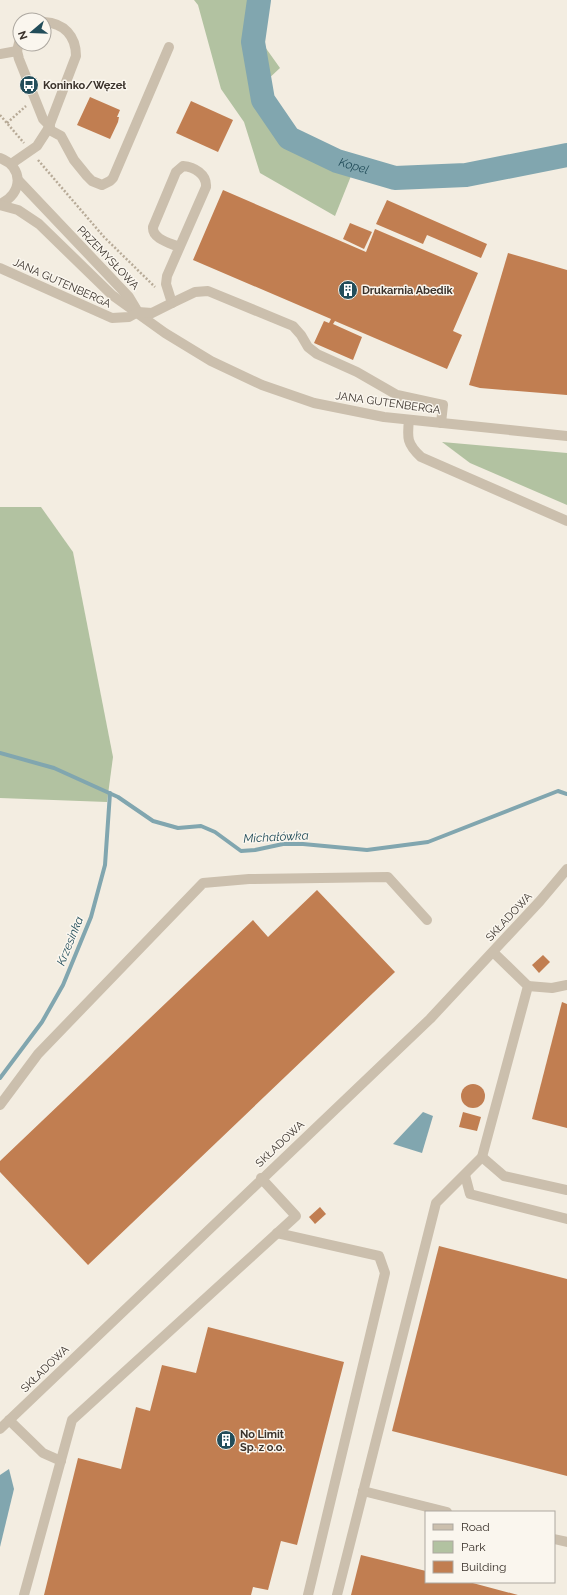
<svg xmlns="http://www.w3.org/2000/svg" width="567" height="1595" viewBox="0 0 567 1595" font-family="Raleway,sans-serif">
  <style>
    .green { fill: #b2c2a1 }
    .water { fill: #81a6af }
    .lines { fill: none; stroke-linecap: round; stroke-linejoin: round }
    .stream { stroke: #81a6af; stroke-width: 4 }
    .river { stroke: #81a6af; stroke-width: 24 }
    .building { fill: #c17e51 }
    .path { stroke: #b7aa97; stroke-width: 2.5; stroke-dasharray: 2 2; stroke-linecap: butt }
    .minor { stroke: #cbbfad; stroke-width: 10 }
    .labels { text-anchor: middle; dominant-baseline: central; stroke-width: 3; stroke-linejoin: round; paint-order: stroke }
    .poi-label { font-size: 11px; font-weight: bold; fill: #3a322b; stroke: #faf6ee; text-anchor: start }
    .street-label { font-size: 11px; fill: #3a322b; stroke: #faf6ee }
    .water-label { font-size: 12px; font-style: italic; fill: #224d5a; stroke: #faf6ee }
  </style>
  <rect width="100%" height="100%" fill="#f3ede1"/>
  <g class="green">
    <polygon points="194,0 248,0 245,19 280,68 252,94 279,135 312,160 351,176 335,216 260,173 244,122 221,89 198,5"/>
    <polygon points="442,442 567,453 567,505 470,463"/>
    <polygon points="0,507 41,507 73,552 113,757 107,802 0,798"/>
  </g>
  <g class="water">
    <polygon points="423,1112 433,1116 422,1153 393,1144"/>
    <polygon points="9,1469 14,1489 0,1547 0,1475"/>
  </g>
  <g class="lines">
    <g class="stream">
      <polyline points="0,753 54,768 118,797 153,821 178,828 201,826 215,832 241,851 255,850 283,844 303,844 367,850 428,842 558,791 567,794"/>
      <polyline points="0,1078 42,1022 63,985 91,917 105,865 110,793"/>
    </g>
    <path class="river" id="s1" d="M259 0 253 42 263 100 289 138 337 161 395 178 466 175 567 155"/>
  </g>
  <g class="building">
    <polygon points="90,97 120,110 117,117 119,117 118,122 110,139 77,125"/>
    <polygon points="191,101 233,120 218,152 176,133"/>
    <polygon points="223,190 366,252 375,229 478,273 453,331 462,335 447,369 335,321 333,324 362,337 353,360 314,343 324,321 329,323 331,319 193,260"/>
    <polygon points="387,200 487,244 481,258 427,235 423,244 376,224"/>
    <polygon points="350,223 372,232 364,249 343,239"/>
    <polygon points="508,253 567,270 567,395 480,388 469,385"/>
    <polygon points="317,890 395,972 88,1265 0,1172 0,1161 253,920 268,937"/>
    <polygon points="543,955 550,962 539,973 532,965"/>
    <polygon points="562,1002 567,1004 567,1128 532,1119"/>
    <circle cx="473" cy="1096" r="12"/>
    <polygon points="463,1112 481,1117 477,1131 459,1127"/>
    <polygon points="320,1207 326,1214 315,1224 309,1217"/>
    <polygon points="439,1246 567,1279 567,1476 392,1431"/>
    <polygon points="208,1327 344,1362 297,1545 281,1541 268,1590 253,1587 251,1595 44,1595 78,1458 121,1469 136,1407 150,1411 162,1365 196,1373"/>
    <polygon points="361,1555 426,1571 426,1582 469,1582 518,1595 351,1595"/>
  </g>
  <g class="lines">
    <g class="path">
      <polyline points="0,115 24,143"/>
      <polyline points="7,123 26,106"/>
      <polyline points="38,160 104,237 155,287"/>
    </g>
    <g class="minor">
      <polyline points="20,39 17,51 19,59 43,119 50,126"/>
      <polyline points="0,54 17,51"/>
      <polyline points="48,129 61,136 74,160 87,176 92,181 102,185 110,181 113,178 169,47"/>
      <path d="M0 158C24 167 23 194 0 204"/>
      <path d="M11 164 37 146 48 129 76 56C76 36 64 23 44 22"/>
      <polyline points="18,180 129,297 138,312"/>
      <polyline points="0,205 18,210 39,224 112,295 165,333 211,361 262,385 314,403 384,417 567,436"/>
      <path d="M0 268 112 318 129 317 138 312 152 313 172 303 166 284 167 276 206 187C207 174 194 167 183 166L176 172 153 227C152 239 170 243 179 247"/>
      <polyline points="172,303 195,292 208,291 293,326 301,335 308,347 317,354 357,372 397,395 443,405 441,423"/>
      <path d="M409 420C407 438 407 444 421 457L567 521"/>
      <polyline points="528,986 552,988 567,985"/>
      <polyline points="0,1105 38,1054 203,883 249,879 388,877 427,920"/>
      <polyline points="482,1157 504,1176 567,1190"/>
      <polyline points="465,1175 470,1194 567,1219"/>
      <polyline points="277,1233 379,1256 385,1273 308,1595"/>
      <polyline points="9,1420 43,1453 61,1461"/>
      <polyline points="0,1429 430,1019 540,901 567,869"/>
      <polyline points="363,1491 447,1512"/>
      <polyline points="554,1539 567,1542"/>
      <polyline points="24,1595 72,1420 296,1216 261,1178"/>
      <polyline points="337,1595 436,1203 482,1157 528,986 493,952"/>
    </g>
  </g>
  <defs>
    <g id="bus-disc" transform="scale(1)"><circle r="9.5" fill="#224d5a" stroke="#faf6ee"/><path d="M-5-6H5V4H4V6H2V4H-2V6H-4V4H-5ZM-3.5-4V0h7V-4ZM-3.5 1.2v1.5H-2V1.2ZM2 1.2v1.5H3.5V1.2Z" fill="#fff"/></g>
    <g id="building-disc" transform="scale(1)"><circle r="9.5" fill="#224d5a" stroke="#faf6ee"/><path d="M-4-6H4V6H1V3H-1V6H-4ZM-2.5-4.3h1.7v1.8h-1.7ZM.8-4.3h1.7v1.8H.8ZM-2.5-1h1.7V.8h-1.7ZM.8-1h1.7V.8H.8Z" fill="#fff"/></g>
  </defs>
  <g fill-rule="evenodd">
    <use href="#bus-disc" x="29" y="85"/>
    <use href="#building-disc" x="348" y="290"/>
    <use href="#building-disc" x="226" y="1440"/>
  </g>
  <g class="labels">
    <g class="poi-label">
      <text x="43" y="85">Koninko/Węzeł</text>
      <text x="362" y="290">Drukarnia Abedik</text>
      <text x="240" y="1434">No Limit<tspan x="240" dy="13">Sp. z o.o.</tspan></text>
    </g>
    <g class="street-label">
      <text transform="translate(108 258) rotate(46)">PRZEMYSŁOWA</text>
      <text transform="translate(62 283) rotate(24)">JANA GUTENBERGA</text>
      <text transform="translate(388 403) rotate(8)">JANA GUTENBERGA</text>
      <text transform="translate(509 917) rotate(-47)">SKŁADOWA</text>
      <text transform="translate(280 1144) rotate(-43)">SKŁADOWA</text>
      <text transform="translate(45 1369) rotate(-44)">SKŁADOWA</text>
    </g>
    <g class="water-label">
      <text stroke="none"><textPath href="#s1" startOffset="218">Kopel</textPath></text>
      <text transform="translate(276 837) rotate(-3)">Michałówka</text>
      <text transform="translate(70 941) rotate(-68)">Krzesinka</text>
    </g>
  </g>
  <rect x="425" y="1511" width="130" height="72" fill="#faf6ee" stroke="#ada8a0"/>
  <rect x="433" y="1524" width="20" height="6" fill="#cbbfad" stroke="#ada8a0"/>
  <text x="461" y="1531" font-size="12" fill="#3a322b">Road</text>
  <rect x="433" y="1541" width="20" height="12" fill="#b2c2a1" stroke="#ada8a0"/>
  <text x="461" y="1551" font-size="12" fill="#3a322b">Park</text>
  <rect x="433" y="1561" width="20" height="12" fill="#c17e51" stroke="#ada8a0"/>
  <text x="461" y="1571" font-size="12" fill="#3a322b">Building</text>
  <g transform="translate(32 32) rotate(251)"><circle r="19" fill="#faf6ee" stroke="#ada8a0"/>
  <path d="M0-3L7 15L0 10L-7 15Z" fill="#224d5a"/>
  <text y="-6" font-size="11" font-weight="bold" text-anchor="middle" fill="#3a322b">N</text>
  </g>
</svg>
